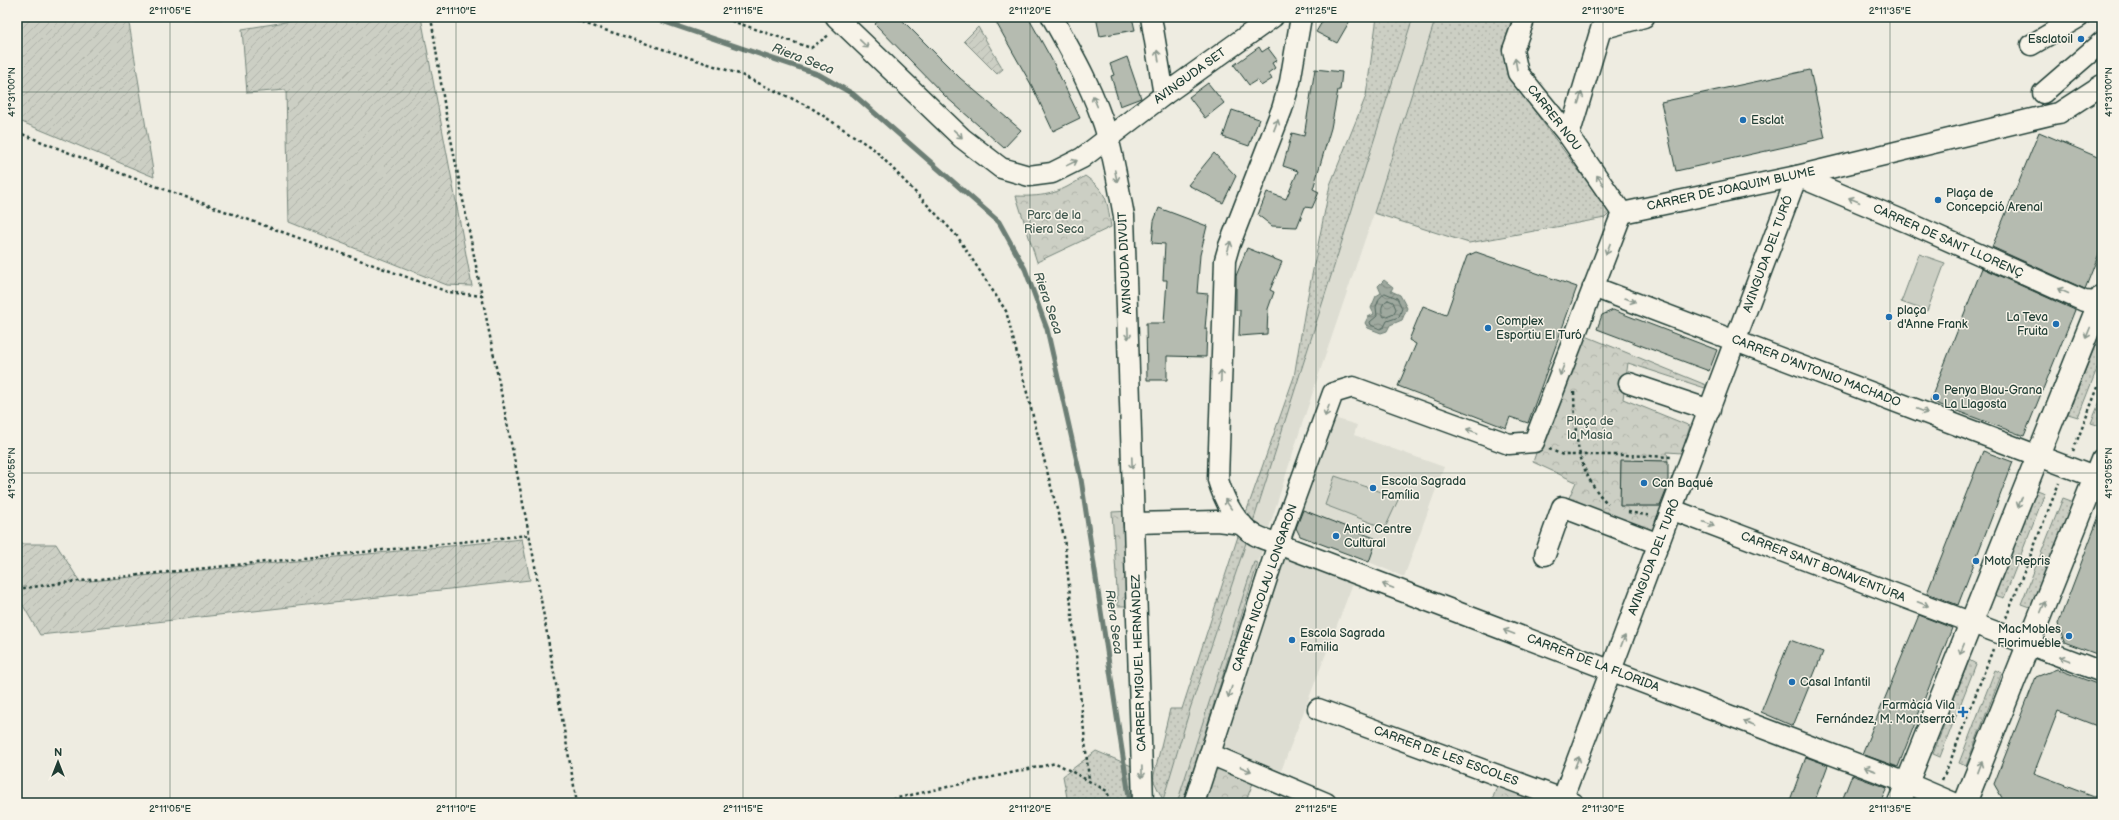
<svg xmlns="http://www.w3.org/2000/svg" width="2119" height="820" viewBox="0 0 2119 820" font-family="'Balsamiq Sans',sans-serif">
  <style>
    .built { fill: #ddddd2 }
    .grass { fill: url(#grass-dots); stroke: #76867c }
    .park { fill: url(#park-crowns); stroke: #76867c }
    .garden { fill: url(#garden-furrows); stroke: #76867c }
    .pitch { fill: #cccfc4; stroke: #76867c }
    .water { fill: url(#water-waves); stroke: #6c7e74 }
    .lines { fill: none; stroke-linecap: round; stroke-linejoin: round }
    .shore { stroke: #52685f; stroke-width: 1 }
    .stream { stroke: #6c7e74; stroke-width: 5 }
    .building { fill: #b5bbb0; stroke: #1f3d34 }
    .minor-casing { stroke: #1f3d34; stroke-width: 23 }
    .major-casing { stroke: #1f3d34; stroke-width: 25 }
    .path { stroke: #1f3d34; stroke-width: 2.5; stroke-dasharray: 3 3; stroke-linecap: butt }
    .minor { stroke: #f7f3e8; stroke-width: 20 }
    .major { stroke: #f7f3e8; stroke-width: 22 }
    .oneway { stroke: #8b988e }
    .ticks { fill: none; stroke: #1f3d34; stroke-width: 1; stroke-opacity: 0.45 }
    .poi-dot { fill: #1f6fb2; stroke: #f7f3e8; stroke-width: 1.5 }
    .labels { text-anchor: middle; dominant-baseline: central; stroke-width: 3; stroke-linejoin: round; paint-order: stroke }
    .poi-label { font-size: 12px; fill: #1f3d34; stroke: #f7f3e8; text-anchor: start }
    .street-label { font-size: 12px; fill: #1f3d34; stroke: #f7f3e8 }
    .park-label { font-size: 12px; fill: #425a51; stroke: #f7f3e8 }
    .water-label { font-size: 13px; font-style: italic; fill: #3f584f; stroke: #f7f3e8 }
    .neatline { fill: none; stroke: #1f3d34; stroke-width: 1.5 }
    .ticks-label { font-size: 10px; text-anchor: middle; fill: #1f3d34 }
  </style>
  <defs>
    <pattern id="grass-dots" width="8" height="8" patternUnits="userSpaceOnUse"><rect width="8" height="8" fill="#cccfc4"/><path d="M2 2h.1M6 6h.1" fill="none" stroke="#afb3a9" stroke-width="1.8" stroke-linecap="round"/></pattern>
    <pattern id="park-crowns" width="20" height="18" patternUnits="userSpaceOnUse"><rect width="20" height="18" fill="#cccfc4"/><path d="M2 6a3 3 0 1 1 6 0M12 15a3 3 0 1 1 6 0" fill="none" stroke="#afb3a9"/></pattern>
    <pattern id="garden-furrows" width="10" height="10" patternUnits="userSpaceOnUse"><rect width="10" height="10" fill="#cccfc4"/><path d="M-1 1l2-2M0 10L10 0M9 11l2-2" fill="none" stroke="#afb3a9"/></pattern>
    <pattern id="water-waves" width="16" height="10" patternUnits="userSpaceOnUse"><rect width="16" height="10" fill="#9fa99f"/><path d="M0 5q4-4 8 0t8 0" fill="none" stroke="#818b82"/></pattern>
  </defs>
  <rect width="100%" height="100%" fill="#eeece1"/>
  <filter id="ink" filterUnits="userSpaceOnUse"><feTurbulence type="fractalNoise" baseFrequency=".025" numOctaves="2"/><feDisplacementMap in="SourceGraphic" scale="8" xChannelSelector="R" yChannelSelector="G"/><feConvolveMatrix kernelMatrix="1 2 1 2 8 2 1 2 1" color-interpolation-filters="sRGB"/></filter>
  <g filter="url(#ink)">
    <g class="built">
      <polygon points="1413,17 1436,17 1374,213 1302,424 1258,563 1254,562 1177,803 1169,803 1163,800 1190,709 1254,519"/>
      <polygon points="1334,418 1357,425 1354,435 1444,467 1404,577 1369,562 1377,539 1302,510"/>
      <polygon points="1280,554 1355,578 1281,771 1225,749 1221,740"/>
    </g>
    <g class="grass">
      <polygon points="1377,17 1413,17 1254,519 1190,709 1163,800 1153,779 1170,709 1182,709 1242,524 1294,377 1305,310 1330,185 1366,96"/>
      <path d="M1436 17H1513C1503 45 1502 49 1510 78L1610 213 1605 218 1469 243 1374 213Z"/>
      <polygon points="2102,328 2102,356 2078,417 2068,414"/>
      <polygon points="2102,396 2102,422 2100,426 2091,423"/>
      <polygon points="2035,489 2045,493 2004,598 1994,595"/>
      <polygon points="2063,498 2074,502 2032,608 2021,604"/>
      <polygon points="1254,562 1258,563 1183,803 1177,803"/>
      <polygon points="1969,660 1976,664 1940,757 1933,754"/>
      <polygon points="1995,670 2002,673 1966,766 1959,763"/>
      <polygon points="1096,751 1134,767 1137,803 1068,803 1063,776"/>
    </g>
    <g class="park">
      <path d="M1085 176C1108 192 1107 201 1111 227L1037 262 1016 196C1047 197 1060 193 1085 176Z"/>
      <polygon points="1576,332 1706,385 1705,388 1628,363 1623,399 1690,426 1682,453 1667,452 1668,461 1621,461 1620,506 1668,506 1655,536 1568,500 1576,482 1533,462"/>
      <polygon points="1129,511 1132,606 1118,606 1112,512"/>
      <polygon points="1216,767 1253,783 1245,803 1204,803"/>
      <polygon points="1500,778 1566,803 1491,803"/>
    </g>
    <g class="garden">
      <polygon points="17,17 128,17 154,177 17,120"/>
      <polygon points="317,17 421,17 472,286 447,285 289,222 286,90 247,93 242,29"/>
      <polygon points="978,27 1003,69 997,74 964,41"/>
      <polygon points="522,539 530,580 40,635 17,595 17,544 56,544 80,582"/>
    </g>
    <g class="pitch">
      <polygon points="1919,254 1945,263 1927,311 1901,302"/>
      <polygon points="1335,476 1399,498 1385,528 1325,505"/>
    </g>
    <polygon class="water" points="1384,280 1393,287 1391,291 1400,295 1407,308 1402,320 1390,325 1387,331 1381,333 1368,328 1365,323 1368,317 1374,314 1371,308 1376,296 1381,293 1378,286"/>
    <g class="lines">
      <g class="shore">
        <polygon points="1385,293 1397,298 1402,308 1399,317 1387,321 1384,327 1380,329 1371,325 1370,322 1377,316 1376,307 1379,299"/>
        <path d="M1388 300 1393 302 1396 309 1394 313 1384 317C1380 311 1381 303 1388 300Z"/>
      </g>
      <g class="stream">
        <polyline points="194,17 252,17"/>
        <polyline points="650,17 818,74 853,94 999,222 1025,269 1047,329 1081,479 1130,803"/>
      </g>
    </g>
    <g class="building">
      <polygon points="882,17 899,17 960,78 1021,130 1004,148 945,96 875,24"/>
      <polygon points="993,17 1028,17 1053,62 1080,118 1053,131 1032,86"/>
      <polygon points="1096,17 1132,17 1135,30 1100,36"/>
      <polygon points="1325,17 1352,17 1337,43 1316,32"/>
      <polygon points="1259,47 1262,52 1268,48 1277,60 1272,63 1275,68 1268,73 1272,79 1261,86 1257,80 1249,85 1234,65"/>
      <polygon points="1127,57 1141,98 1120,106 1111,76 1114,75 1110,64"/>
      <polygon points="1315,69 1342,72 1340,90 1338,90 1331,128 1313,189 1319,192 1312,208 1305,207 1297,227 1272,226 1258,215 1267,192 1286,199 1298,171 1283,166 1292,133 1304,136"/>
      <polygon points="1810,70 1825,138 1676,171 1661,102"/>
      <polygon points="1208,83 1224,103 1205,118 1189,97"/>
      <polygon points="1232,110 1259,119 1249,146 1223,137"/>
      <polygon points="2039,132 2102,159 2102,246 2085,289 1992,247"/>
      <polygon points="1214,153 1236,176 1223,203 1188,185"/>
      <polygon points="1159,208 1207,226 1200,255 1197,293 1208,294 1205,329 1207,329 1206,357 1167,356 1167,380 1147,380 1146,323 1164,323 1167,280 1163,280 1165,244 1152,243 1154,221"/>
      <polygon points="1247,248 1282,262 1270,290 1274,292 1268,309 1267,334 1239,336 1240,310 1236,310 1236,276"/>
      <polygon points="1476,252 1577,287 1528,423 1510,417 1506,428 1398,386 1416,344 1409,340 1423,306 1446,315 1467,256"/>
      <polygon points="1982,268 2075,310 2024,436 1930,401"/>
      <polygon points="1613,310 1717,350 1709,371 1597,329 1602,315"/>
      <polygon points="1983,451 2013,462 1958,605 1927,593"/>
      <polygon points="1621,460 1668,461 1668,486 1660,506 1620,506"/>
      <polygon points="1303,510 1377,539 1369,562 1300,536 1296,528"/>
      <polygon points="2101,511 2102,511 2102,656 2064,642 2058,624"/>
      <polygon points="1919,615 1952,628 1898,767 1862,754"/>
      <polygon points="1790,640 1823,652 1793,726 1761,712"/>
      <polygon points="2057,669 2102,686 2102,728 2058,711 2034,773 2102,799 2102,803 2005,803 1994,784 2036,677"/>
      <polygon points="1806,757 1828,765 1814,803 1789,803"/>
      <polygon points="1852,775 1887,788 1880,803 1841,803"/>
    </g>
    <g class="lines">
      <g class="minor-casing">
        <g id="minor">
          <polyline points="836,17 962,138 1001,168 1029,176 1052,173 1082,158 1164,95 1273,17"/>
          <path d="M1052 17C1074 56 1096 95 1108 138 1115 164 1119 190 1124 216L1143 803"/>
          <polyline points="1151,17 1164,95"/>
          <path d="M1301 17 1290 82 1282 109 1229 246 1225 260 1218 480C1224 500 1236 525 1255 535 1262 539 1271 541 1278 544L1907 783 1954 803"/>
          <polyline points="1525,17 1513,50 1518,73 1569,136 1622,213"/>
          <polyline points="2031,45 2079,17"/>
          <polyline points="2043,93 2102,42"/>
          <polyline points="1569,136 1601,29 1644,17"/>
          <polyline points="1622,213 1797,176 2053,114 2059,113 2102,85"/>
          <polyline points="1593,287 2102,480"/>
          <polyline points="1629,383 1710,410"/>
          <polyline points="1673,510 2102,672"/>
          <polyline points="1134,523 1217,521 1242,524"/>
          <polyline points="1545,555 1562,507 1659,544"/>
          <polyline points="1318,709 1573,803"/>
          <polyline points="1210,754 1326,803"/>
          <polyline points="1194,803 1278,544 1333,393 1353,387 1509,444 1534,442 1622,213"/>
          <polyline points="1561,803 1797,176 1909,223 2084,301 2100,302"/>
        </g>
      </g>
      <g class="major-casing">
        <g id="major">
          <polyline points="1899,803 2102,296"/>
          <polyline points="1965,803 2102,460"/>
        </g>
      </g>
      <g class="path">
        <polyline points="431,17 445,109 532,549 577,803"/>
        <polyline points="565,17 739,74 810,107 875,150 957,236 1006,311 1064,537 1089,780"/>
        <polyline points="720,17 811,48 829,35"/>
        <polyline points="17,132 125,175 448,292 482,296"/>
        <path d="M1574 392C1575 435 1576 472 1608 504"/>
        <polyline points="1549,449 1563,455 1623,455 1672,457"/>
        <polyline points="2073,451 2102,377"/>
        <polyline points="1628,512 1651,516"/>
        <polyline points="17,589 70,582 529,535"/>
        <polyline points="2006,618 2059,483"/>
        <polyline points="1942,780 1950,762 1993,649"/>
        <polyline points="875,803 1056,763 1107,791 1111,803"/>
      </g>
      <use href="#minor" class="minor"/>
      <use href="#major" class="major"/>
    </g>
    <defs><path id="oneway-shaft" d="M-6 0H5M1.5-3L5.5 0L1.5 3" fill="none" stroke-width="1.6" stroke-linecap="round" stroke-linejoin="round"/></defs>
    <g class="oneway">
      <use href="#oneway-shaft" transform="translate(864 44) rotate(44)"/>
      <use href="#oneway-shaft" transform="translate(1158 56) rotate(-99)"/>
      <use href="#oneway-shaft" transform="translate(1516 64) rotate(-100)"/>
      <use href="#oneway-shaft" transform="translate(1580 98) rotate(-73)"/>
      <use href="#oneway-shaft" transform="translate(1095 101) rotate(-112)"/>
      <use href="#oneway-shaft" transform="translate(1276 125) rotate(-69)"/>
      <use href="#oneway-shaft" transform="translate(958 134) rotate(43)"/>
      <use href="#oneway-shaft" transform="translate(1072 163) rotate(-26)"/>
      <use href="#oneway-shaft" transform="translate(1116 176) rotate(78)"/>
      <use href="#oneway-shaft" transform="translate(1600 180) rotate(-124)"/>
      <use href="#oneway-shaft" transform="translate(1854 200) rotate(-157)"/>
      <use href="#oneway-shaft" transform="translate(1229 247) rotate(-72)"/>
      <use href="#oneway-shaft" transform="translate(1608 249) rotate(111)"/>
      <use href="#oneway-shaft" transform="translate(2063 291) rotate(-156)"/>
      <use href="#oneway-shaft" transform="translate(1630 300) rotate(21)"/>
      <use href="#oneway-shaft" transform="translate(1128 333) rotate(88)"/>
      <use href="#oneway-shaft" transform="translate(2088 333) rotate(112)"/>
      <use href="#oneway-shaft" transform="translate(1562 370) rotate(111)"/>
      <use href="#oneway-shaft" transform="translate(1221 376) rotate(-88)"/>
      <use href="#oneway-shaft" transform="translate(1327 411) rotate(110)"/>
      <use href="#oneway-shaft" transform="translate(1922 411) rotate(21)"/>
      <use href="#oneway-shaft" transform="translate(1472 431) rotate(-160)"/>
      <use href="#oneway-shaft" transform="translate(1132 463) rotate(88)"/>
      <use href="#oneway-shaft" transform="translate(2020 502) rotate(112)"/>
      <use href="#oneway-shaft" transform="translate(1228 504) rotate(-124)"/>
      <use href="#oneway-shaft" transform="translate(1709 524) rotate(21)"/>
      <use href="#oneway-shaft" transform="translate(1388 586) rotate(-159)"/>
      <use href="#oneway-shaft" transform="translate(1923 604) rotate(21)"/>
      <use href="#oneway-shaft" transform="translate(2043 607) rotate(-68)"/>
      <use href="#oneway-shaft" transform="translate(1509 632) rotate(-159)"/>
      <use href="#oneway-shaft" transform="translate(1623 641) rotate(-69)"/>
      <use href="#oneway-shaft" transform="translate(1962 649) rotate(112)"/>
      <use href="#oneway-shaft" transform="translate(2065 659) rotate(-160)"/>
      <use href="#oneway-shaft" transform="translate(1230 692) rotate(108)"/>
      <use href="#oneway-shaft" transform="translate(1749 723) rotate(-159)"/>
      <use href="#oneway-shaft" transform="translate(1577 762) rotate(-69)"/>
      <use href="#oneway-shaft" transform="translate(1980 767) rotate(-69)"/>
      <use href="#oneway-shaft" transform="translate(1246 769) rotate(23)"/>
      <use href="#oneway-shaft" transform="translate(1870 769) rotate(-159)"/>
      <use href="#oneway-shaft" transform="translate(1142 772) rotate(89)"/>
    </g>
  </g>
  <path class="ticks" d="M170 17V803M456 17V803M743 17V803M1030 17V803M1316 17V803M1603 17V803M1890 17V803M17 92H2102M17 473H2102"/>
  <g class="poi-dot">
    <circle cx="2081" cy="39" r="4"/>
    <circle cx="1743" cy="120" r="4"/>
    <circle cx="1938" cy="200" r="4"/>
    <circle cx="1889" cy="317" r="4"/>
    <circle cx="2056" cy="324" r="4"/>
    <circle cx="1488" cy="328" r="4"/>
    <circle cx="1936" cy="397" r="4"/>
    <circle cx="1644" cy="483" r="4"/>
    <circle cx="1373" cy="488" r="4"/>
    <circle cx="1336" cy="536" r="4"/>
    <circle cx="1976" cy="561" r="4"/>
    <circle cx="2069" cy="636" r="4"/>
    <circle cx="1292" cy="640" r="4"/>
    <circle cx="1792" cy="682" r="4"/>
    <path d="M1961 706h4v4h4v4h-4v4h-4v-4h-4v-4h4z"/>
  </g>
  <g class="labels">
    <g class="poi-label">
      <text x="2073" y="39" text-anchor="end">Esclatoil</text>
      <text x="1751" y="120">Esclat</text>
      <text x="1946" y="193">Plaça de<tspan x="1946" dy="14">Concepció Arenal</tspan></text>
      <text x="1897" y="310">plaça<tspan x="1897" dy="14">d'Anne Frank</tspan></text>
      <text x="2048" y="317" text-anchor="end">La Teva<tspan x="2048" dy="14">Fruita</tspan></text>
      <text x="1496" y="321">Complex<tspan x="1496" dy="14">Esportiu El Turó</tspan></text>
      <text x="1944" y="390">Penya Blau-Grana<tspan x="1944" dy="14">La Llagosta</tspan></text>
      <text x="1381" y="481">Escola Sagrada<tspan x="1381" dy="14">Família</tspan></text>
      <text x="1652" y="483">Can Baqué</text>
      <text x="1344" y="529">Antic Centre<tspan x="1344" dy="14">Cultural</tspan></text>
      <text x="1984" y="561">Moto Repris</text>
      <text x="2061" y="629" text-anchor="end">MacMobles<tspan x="2061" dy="14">Florimueble</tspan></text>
      <text x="1300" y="633">Escola Sagrada<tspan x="1300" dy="14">Familia</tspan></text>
      <text x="1800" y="682">Casal Infantil</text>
      <text x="1955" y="705" text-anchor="end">Farmàcia Vila<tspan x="1955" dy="14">Fernández, M. Montserrat</tspan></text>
    </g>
    <g class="street-label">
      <text transform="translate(1190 76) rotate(-36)">AVINGUDA SET</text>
      <text transform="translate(1554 118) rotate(52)">CARRER NOU</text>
      <text transform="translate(1731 189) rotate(-12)">CARRER DE JOAQUIM BLUME</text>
      <text transform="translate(1948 241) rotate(24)">CARRER DE SANT LLORENÇ</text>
      <text transform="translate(1768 254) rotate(-70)">AVINGUDA DEL TURÓ</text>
      <text transform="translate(1125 263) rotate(-93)">AVINGUDA DIVUIT</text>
      <text transform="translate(1816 371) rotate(21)">CARRER D'ANTONIO MACHADO</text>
      <text transform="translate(1654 557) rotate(-69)">AVINGUDA DEL TURÓ</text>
      <text transform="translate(1823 567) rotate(21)">CARRER SANT BONAVENTURA</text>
      <text transform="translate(1265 588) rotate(-71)">CARRER NICOLAU LONGARON</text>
      <text transform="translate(1139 663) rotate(-92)">CARRER MIGUEL HERNÁNDEZ</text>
      <text transform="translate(1593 663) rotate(21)">CARRER DE LA FLORIDA</text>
      <text transform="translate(1446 756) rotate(20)">CARRER DE LES ESCOLES</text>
    </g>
    <g class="park-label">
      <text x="1054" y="215">Parc de la<tspan x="1054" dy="14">Riera Seca</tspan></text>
      <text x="1590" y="421">Plaça de<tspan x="1590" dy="14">la Masia</tspan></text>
    </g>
    <g class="water-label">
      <text transform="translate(803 59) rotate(21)">Riera Seca</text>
      <text transform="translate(1048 303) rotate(71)">Riera Seca</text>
      <text transform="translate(1114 622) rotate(82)">Riera Seca</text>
    </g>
  </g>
  <rect width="2119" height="820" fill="none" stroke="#f7f3e8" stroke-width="44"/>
  <g transform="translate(58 762)" stroke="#f7f3e8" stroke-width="3" paint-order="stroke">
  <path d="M0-3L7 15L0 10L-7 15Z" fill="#1f3d34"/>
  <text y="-6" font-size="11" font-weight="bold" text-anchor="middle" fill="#1f3d34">N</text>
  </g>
  <rect x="22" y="22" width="2075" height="776" class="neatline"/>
  <g class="ticks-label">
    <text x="170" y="14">2°11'05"E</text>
    <text x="456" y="14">2°11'10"E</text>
    <text x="743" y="14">2°11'15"E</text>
    <text x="1030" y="14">2°11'20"E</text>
    <text x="1316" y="14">2°11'25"E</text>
    <text x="1603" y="14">2°11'30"E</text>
    <text x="1890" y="14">2°11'35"E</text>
    <text transform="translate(11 92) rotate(-90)" y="4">41°31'00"N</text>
    <text transform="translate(2108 92) rotate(-90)" y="4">41°31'00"N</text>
    <text transform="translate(11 473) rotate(-90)" y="4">41°30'55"N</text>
    <text transform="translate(2108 473) rotate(-90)" y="4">41°30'55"N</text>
    <text x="170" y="812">2°11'05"E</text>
    <text x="456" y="812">2°11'10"E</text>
    <text x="743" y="812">2°11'15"E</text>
    <text x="1030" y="812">2°11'20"E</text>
    <text x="1316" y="812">2°11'25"E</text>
    <text x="1603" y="812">2°11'30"E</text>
    <text x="1890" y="812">2°11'35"E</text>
  </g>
</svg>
